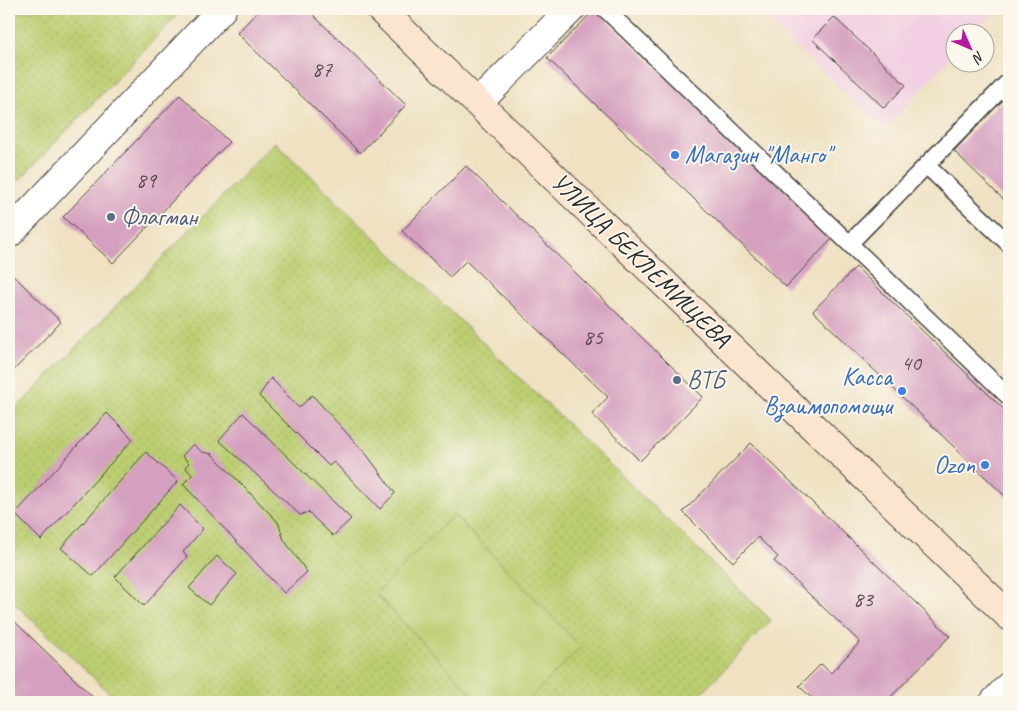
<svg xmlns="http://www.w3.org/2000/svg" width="1018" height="711" viewBox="0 0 1018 711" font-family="Caveat,sans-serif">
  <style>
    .built { fill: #f2cfe2 }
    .grass { fill: url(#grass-dots); stroke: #737c4e }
    .pitch { fill: #bbce71; stroke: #737c4e }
    .building { fill: #d5a0bf }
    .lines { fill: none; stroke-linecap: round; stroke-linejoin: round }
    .service-casing { stroke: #484642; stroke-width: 19 }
    .minor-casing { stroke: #484642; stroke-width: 30 }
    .secondary-casing { stroke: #484642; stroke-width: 30 }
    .service { stroke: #fff; stroke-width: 16 }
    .minor { stroke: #fff; stroke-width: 28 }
    .secondary { stroke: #fce5cf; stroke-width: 28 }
    .shop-dot { fill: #3f7fe0; stroke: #fbf7ec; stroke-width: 2 }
    .service-dot { fill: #5c6f8a; stroke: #fbf7ec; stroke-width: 2 }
    .labels { text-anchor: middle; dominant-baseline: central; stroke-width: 4; stroke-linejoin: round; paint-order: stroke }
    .number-label { font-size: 22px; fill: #564850 }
    .shop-label { font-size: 25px; fill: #366cbe; stroke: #fbf7ec; text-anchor: end }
    .service-label { font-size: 25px; fill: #4e5e75; stroke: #fbf7ec; text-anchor: start }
    .street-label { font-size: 25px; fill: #2b2b2b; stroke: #fbf7ec }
  </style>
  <defs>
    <pattern id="grass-dots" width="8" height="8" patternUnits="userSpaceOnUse" patternTransform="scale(1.25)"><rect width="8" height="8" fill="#bbce71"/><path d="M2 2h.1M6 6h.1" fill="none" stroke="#a1b162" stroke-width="1.8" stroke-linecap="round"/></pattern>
  </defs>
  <rect width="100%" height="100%" fill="#fbf7ec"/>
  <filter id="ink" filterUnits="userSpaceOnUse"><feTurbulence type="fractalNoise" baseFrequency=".02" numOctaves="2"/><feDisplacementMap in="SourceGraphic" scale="10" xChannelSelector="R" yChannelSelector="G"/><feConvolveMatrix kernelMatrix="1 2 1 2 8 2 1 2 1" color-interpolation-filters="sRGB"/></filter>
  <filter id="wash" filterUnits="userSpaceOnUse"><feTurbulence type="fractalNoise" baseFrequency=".0096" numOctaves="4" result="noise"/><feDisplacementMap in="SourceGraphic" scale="20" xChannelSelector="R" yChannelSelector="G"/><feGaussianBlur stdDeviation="1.12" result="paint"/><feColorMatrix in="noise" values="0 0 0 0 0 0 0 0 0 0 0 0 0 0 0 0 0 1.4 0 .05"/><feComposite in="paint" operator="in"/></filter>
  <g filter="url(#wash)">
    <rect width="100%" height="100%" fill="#efe1c2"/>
    <polygon class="built" points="755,9 997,9 975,32 956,32 955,53 885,129"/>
    <g class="grass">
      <polygon points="41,9 183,9 9,191 9,14"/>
      <polygon points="275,142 771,620 693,702 119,702 9,598 9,416"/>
    </g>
    <polygon class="pitch" points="454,515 581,647 526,702 480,702 376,594"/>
    <g id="blocks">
      <g class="building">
        <polygon points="260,9 307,9 406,105 360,153 237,33"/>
        <polygon points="595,9 834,237 786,287 547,58"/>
        <polygon points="834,17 906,85 884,108 812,39"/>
        <polygon points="180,95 229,142 113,263 63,217"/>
        <polygon points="1003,99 1009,105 1009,205 954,151"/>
        <polygon points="466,166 703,397 640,461 592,414 608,397 466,261 450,277 402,231"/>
        <polygon points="856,267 1009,414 1009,500 813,311"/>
        <polygon points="13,275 61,322 9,375 9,279"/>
        <polygon points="271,378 299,408 312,395 367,455 395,493 380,509 334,462 329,466 259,396"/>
        <polygon points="107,413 133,439 41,540 15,514"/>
        <polygon points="243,413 351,519 333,536 308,512 300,515 219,440"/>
        <polygon points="751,443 950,636 886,702 816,702 799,686 821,664 831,673 860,642 774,561 778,557 758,537 733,562 683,512"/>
        <polygon points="193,444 202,452 212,454 278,522 284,540 307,572 284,593 183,484 192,475 185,467 189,463 182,456"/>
        <polygon points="146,452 178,481 93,576 61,548"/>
        <polygon points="180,505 203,529 183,552 187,557 144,606 115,577"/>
        <polygon points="217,556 237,574 209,605 189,588"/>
        <polygon points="9,616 98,702 9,702"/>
      </g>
    </g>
  </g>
  <g filter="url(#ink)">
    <use href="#blocks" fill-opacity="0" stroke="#484642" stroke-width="1"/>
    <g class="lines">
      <g class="service-casing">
        <g id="service">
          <polyline points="605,9 1009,397"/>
          <polyline points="927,166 1009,244"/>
          <polyline points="850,243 1009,81"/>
        </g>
      </g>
      <g class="minor-casing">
        <g id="minor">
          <polyline points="478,103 571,9"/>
          <polyline points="9,234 222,9"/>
          <polyline points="994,702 1009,686"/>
        </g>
      </g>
      <g class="secondary-casing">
        <polyline id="secondary" points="380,9 1009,616"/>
      </g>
      <use href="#service" class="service"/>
      <use href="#minor" class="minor"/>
      <use href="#secondary" class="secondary"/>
    </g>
  </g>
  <g class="shop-dot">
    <circle cx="675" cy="155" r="5"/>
    <circle cx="902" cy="391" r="5"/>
    <circle cx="985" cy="465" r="5"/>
  </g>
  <g class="service-dot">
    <circle cx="111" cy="217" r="5"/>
    <circle cx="677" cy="380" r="5"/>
  </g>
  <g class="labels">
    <g class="number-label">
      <text x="322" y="69">87</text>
      <text x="146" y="180">89</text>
      <text x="593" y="337">85</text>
      <text x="911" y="363">40</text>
      <text x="863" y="599">83</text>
    </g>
    <g class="shop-label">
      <text x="685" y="155" text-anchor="start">Магазин "Манго"</text>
      <text x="892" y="377">Касса<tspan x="892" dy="29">Взаимопомощи</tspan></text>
      <text x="975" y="465">Ozon</text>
    </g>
    <g class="service-label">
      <text x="121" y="217">Флагман</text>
      <text x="687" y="380">ВТБ</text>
    </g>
    <g class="street-label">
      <text transform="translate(641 260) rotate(44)">УЛИЦА БЕКЛЕМИЩЕВА</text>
    </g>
  </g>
  <rect width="1018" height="711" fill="none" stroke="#fbf7ec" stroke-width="30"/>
  <g transform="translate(970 48) rotate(135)"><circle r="24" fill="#fbf7ec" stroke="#a8a59f"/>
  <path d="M0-4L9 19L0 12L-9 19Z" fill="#b5179e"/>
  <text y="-8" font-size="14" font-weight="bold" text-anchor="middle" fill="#2b2b2b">N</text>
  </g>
</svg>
